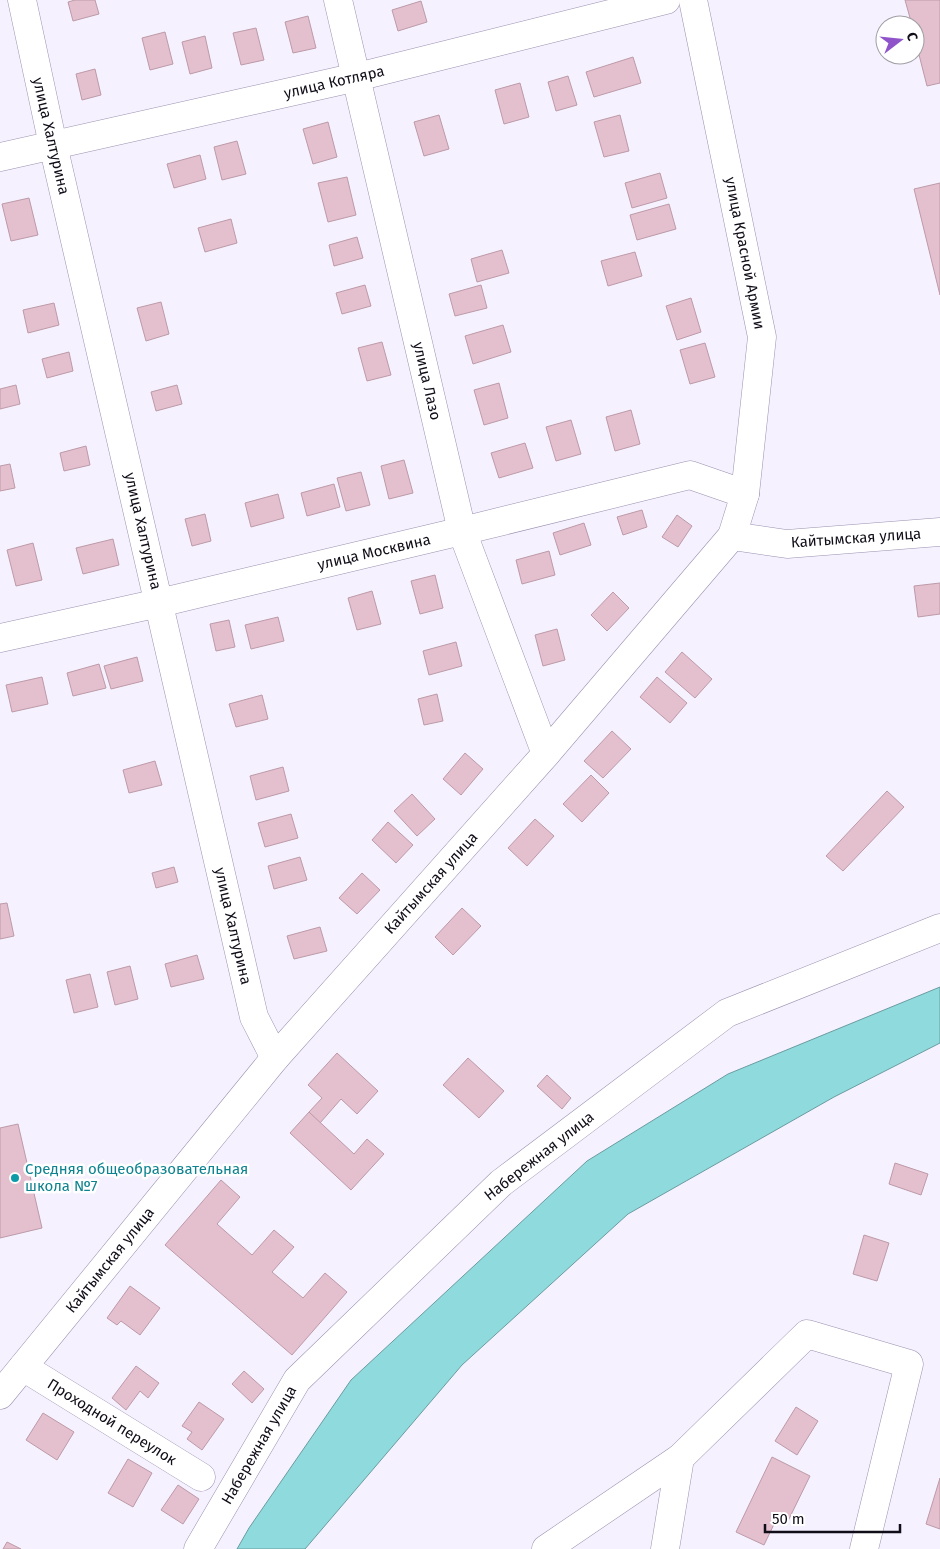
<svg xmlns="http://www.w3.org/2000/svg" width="940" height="1549" viewBox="0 0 940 1549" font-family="'Fira Sans',sans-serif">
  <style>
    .water { fill: #8fdadc; stroke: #699ca1 }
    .building { fill: #e4bfce; stroke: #bd9aa8 }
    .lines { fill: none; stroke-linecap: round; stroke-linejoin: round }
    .minor-casing { stroke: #9b91b0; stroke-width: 29 }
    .minor { stroke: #fff; stroke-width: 28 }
    .culture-dot { fill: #0f9aa8; stroke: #fff; stroke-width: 2 }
    .labels { text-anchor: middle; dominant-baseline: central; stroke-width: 5; stroke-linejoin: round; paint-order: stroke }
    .street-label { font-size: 15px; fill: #110d18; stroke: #fff }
    .culture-label { font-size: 15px; fill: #0d838f; stroke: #fff; text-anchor: start }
  </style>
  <rect width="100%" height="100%" fill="#f5f1fe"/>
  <polygon class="water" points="940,987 940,1043 834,1097 628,1214 462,1365 305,1549 237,1549 249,1528 351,1380 587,1161 728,1074"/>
  <g class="building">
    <polygon points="75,0 95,0 99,14 73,21 68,2"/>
    <polygon points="905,0 940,0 940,83 927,86 915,39 915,25 912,25"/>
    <polygon points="421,1 427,22 398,31 392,10"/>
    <polygon points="308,16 316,48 293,53 285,22"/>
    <polygon points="256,28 264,60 241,65 233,33"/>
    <polygon points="165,32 173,64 150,70 142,38"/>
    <polygon points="205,36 212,68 190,74 182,42"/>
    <polygon points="633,57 641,83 594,97 586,72"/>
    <polygon points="95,69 101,95 82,100 76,74"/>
    <polygon points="568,76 577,105 556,111 548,82"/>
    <polygon points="520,83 529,117 504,124 495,90"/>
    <polygon points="439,115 449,149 424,156 414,122"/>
    <polygon points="620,115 629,151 604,157 594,122"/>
    <polygon points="328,122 337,157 313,164 303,129"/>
    <polygon points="237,141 246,174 222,180 214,147"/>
    <polygon points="200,155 206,179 174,188 167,164"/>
    <polygon points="660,173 667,198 632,208 625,183"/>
    <polygon points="347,177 356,215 328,222 318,183"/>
    <polygon points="940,183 940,295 914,189"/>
    <polygon points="29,198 38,235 11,241 2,204"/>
    <polygon points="669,204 676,229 637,240 630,215"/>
    <polygon points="231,219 237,243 205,252 198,228"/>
    <polygon points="357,237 363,258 334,266 329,245"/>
    <polygon points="502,250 509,273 477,282 471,259"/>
    <polygon points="635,252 642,276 608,286 601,261"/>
    <polygon points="365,285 371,306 342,314 336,293"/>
    <polygon points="481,285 487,308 455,316 449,294"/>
    <polygon points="691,298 701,332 677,340 666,306"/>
    <polygon points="161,302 169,334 146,341 137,308"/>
    <polygon points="54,303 59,325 28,333 23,310"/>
    <polygon points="503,325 511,352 473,364 465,336"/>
    <polygon points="382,342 391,375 367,381 358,348"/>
    <polygon points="705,343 715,377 690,384 680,350"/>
    <polygon points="69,352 73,371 47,378 42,359"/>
    <polygon points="499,383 508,418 484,425 474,390"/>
    <polygon points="16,385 20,404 0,409 0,389"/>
    <polygon points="177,385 182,404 156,411 151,392"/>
    <polygon points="631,410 640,444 615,451 606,417"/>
    <polygon points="571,420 581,454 556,461 546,427"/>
    <polygon points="525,443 533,468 499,478 491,453"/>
    <polygon points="86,446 90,465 64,471 60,453"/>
    <polygon points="404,460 413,493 389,499 381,466"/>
    <polygon points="10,464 15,488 0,491 0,466"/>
    <polygon points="361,472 370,505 346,511 337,478"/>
    <polygon points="334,484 340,507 307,516 301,493"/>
    <polygon points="278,494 284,518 251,527 245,503"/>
    <polygon points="642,510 647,527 623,535 617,517"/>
    <polygon points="205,514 211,541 192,546 185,519"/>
    <polygon points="677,515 692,526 678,547 662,537"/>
    <polygon points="584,523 591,545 560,555 553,533"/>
    <polygon points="113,539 119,565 83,574 76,548"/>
    <polygon points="33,543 42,580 16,586 7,550"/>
    <polygon points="549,551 555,575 522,584 516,560"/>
    <polygon points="435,575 443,608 420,614 411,581"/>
    <polygon points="940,583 940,614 918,617 914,586"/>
    <polygon points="372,591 381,624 357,630 348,598"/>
    <polygon points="613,592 629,608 607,631 591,615"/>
    <polygon points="278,617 284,641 251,649 245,625"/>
    <polygon points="229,620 235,647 216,651 210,624"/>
    <polygon points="557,629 565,660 543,666 535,635"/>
    <polygon points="456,642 462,666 429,675 423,651"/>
    <polygon points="682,652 712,679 695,698 665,672"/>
    <polygon points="137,657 143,681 111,689 104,666"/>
    <polygon points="99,664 106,688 73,696 67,673"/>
    <polygon points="42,677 48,704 12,712 6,685"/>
    <polygon points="657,677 687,703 670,723 640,697"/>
    <polygon points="437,694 443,721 424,725 418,699"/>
    <polygon points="262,695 268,719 236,727 229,704"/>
    <polygon points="612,731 631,749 603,778 584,761"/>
    <polygon points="465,753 483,769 461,795 443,779"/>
    <polygon points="155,761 162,785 129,793 123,770"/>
    <polygon points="283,767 289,791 256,800 250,776"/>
    <polygon points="591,775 609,793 582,822 563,804"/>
    <polygon points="887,791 904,807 843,871 826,856"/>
    <polygon points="412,794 435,819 417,836 394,811"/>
    <polygon points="291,814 298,838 265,847 258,823"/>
    <polygon points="535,819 554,836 527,866 508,848"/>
    <polygon points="388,822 413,845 396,863 372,840"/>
    <polygon points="300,857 307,880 274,889 268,866"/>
    <polygon points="174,867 178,882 156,888 152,873"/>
    <polygon points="362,873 380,890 357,914 339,898"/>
    <polygon points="7,903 14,936 0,939 0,904"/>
    <polygon points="462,908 481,926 453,955 435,937"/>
    <polygon points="320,927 327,951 294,959 287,936"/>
    <polygon points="197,955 204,979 171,987 165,964"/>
    <polygon points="130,966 138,999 115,1005 107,972"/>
    <polygon points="90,974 98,1007 74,1013 66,980"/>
    <polygon points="337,1053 378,1091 357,1114 341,1099 320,1123 309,1112 322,1098 308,1085"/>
    <polygon points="468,1058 504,1091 479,1118 443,1085"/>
    <polygon points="547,1075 571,1098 562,1109 537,1086"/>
    <polygon points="309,1112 354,1154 367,1139 384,1154 351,1190 290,1133"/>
    <polygon points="18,1124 42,1228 0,1238 0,1128"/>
    <polygon points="895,1163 928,1174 921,1195 889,1184"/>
    <polygon points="221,1180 240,1197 217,1224 252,1255 274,1230 294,1247 272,1272 303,1298 325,1273 347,1292 292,1355 165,1245"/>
    <polygon points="864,1235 889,1243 877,1281 853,1274"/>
    <polygon points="130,1286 160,1308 140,1335 121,1321 117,1325 107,1318"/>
    <polygon points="136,1366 159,1383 148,1398 140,1391 126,1410 112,1398"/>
    <polygon points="244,1371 264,1389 252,1403 232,1384"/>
    <polygon points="199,1402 224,1419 202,1450 187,1439 192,1432 182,1426"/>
    <polygon points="796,1407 818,1421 797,1455 775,1441"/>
    <polygon points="43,1413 74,1432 57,1460 26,1440"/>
    <polygon points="772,1457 810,1476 788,1521 778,1516 764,1545 736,1532"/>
    <polygon points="128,1459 152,1473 133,1507 108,1493"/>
    <polygon points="940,1478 940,1529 926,1524"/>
    <polygon points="178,1485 199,1499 183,1524 161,1510"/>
    <polygon points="7,1542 21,1549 3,1549"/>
  </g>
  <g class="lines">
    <g class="minor-casing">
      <g id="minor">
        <polyline points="22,0 53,145 254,1017 275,1058"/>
        <polyline points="338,0 462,531 546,754"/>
        <polyline points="693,0 762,337 745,494 732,536"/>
        <polyline points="0,157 357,77 666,0"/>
        <polyline points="0,638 159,603 462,531 690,475 745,494"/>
        <polyline points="23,1367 201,1477"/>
        <polyline points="0,1395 275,1058 546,754 732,536 787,544 940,532"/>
        <polyline points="198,1549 297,1380 501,1183 727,1013 940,928"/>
        <polyline points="546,1549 680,1458"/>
        <polyline points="665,1549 680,1458 807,1334 909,1364 864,1549"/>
      </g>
    </g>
    <use href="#minor" class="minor"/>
  </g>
  <circle class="culture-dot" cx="15" cy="1178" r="5"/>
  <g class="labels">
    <g class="street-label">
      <text transform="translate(334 82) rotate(-13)">улица Котляра</text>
      <text transform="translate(51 136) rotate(77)">улица Халтурина</text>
      <text transform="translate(745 253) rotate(79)">улица Красной Армии</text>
      <text transform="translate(427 381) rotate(77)">улица Лазо</text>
      <text transform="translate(143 531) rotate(77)">улица Халтурина</text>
      <text transform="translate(856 538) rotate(-4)">Кайтымская улица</text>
      <text transform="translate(374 552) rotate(-13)">улица Москвина</text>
      <text transform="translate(431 883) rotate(-48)">Кайтымская улица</text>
      <text transform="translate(233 926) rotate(77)">улица Халтурина</text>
      <text transform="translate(539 1156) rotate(-38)">Набережная улица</text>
      <text transform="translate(110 1260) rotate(-51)">Кайтымская улица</text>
      <text transform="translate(112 1422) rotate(32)">Проходной переулок</text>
      <text transform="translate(259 1445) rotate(-60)">Набережная улица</text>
    </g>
    <g class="culture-label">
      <text x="25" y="1169">Средняя общеобразовательная<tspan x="25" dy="17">школа №7</tspan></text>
    </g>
  </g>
  <g transform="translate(900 40) rotate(74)"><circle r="24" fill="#ffffff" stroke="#a09ea3"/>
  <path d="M0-4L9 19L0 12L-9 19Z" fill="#9054ca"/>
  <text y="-8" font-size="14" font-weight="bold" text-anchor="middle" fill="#110d18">С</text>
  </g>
  <path d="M765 1524v8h135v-8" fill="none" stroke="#110d18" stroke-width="2.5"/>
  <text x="772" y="1524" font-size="15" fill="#110d18" stroke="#ffffff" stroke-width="4" paint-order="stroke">50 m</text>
</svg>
